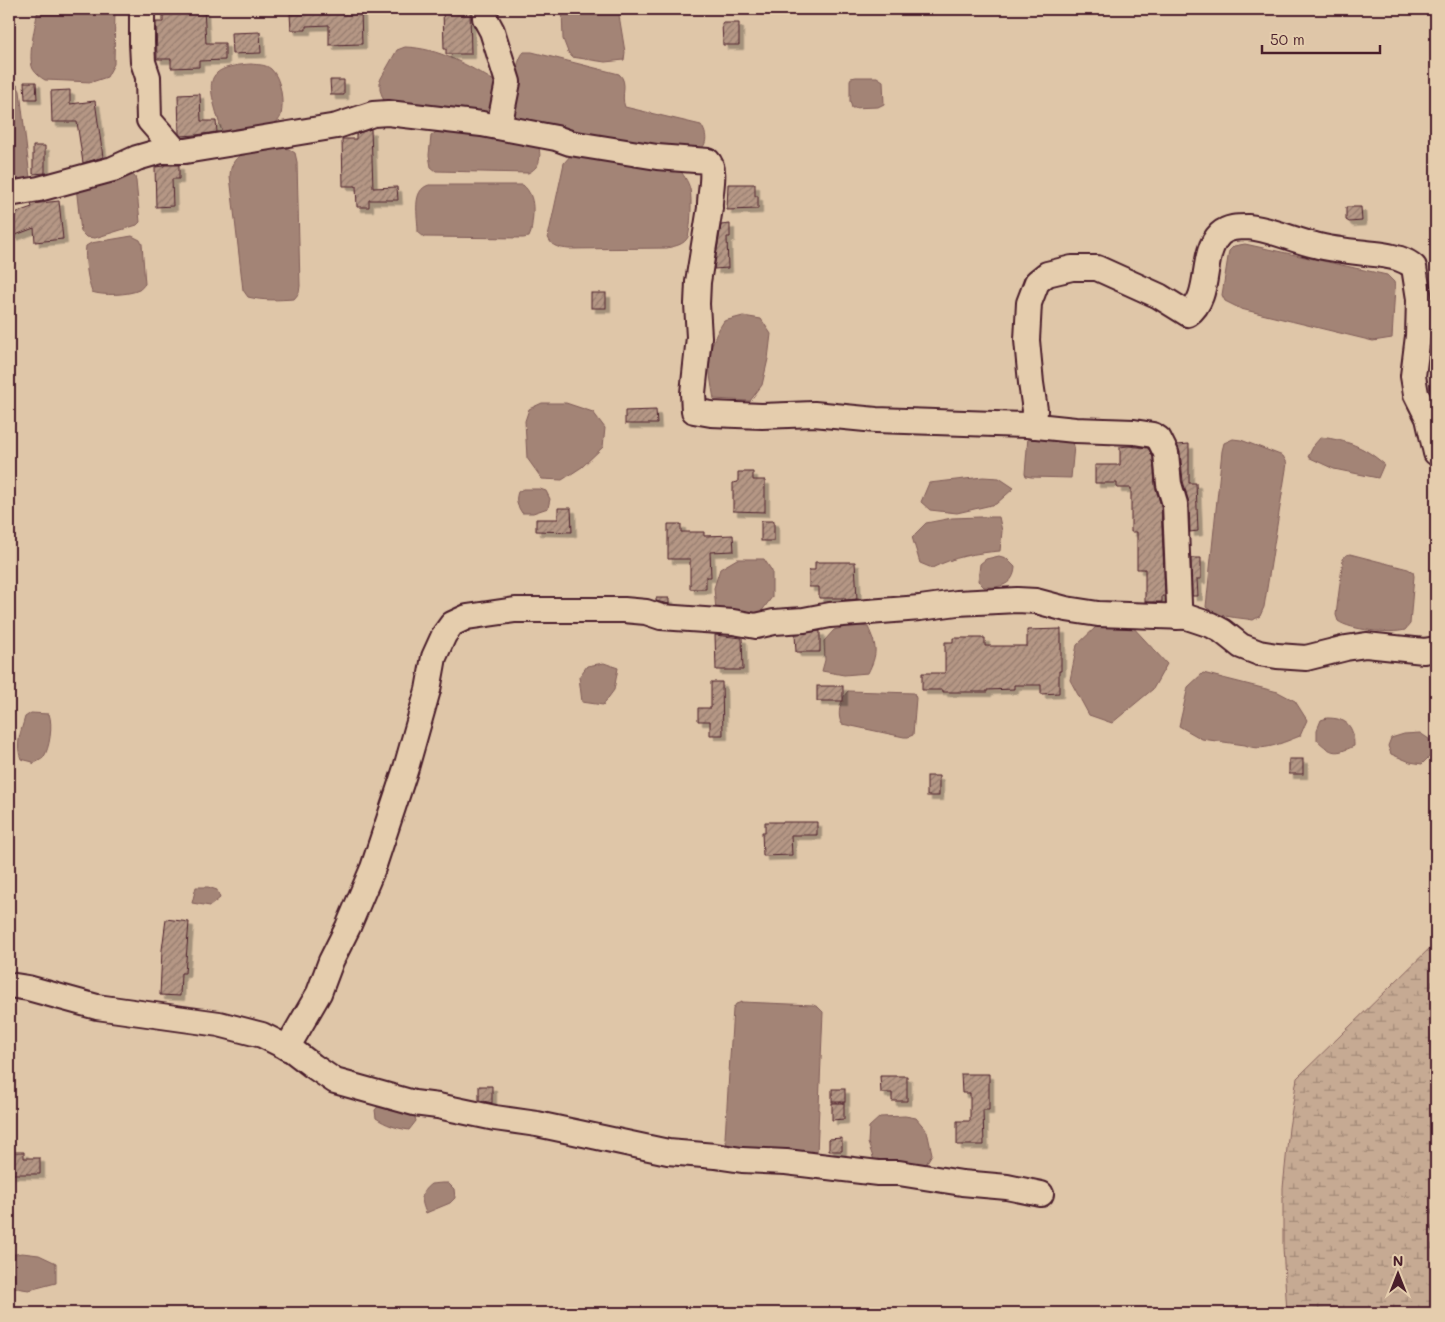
<svg xmlns="http://www.w3.org/2000/svg" width="1445" height="1322" viewBox="0 0 1445 1322" font-family="Mali,sans-serif">
  <style>
    .wetland { fill: url(#wetland-marsh); stroke: #88645f }
    .water { fill: #a38476; stroke: #7f5c58 }
    .building { fill: url(#building-hatch); stroke: #4a1f2b; filter: url(#shadow) }
    .lines { fill: none; stroke-linecap: round; stroke-linejoin: round }
    .minor-casing { stroke: #4a1f2b; stroke-width: 28 }
    .minor { stroke: #e5cdad; stroke-width: 24 }
  </style>
  <defs>
    <pattern id="wetland-marsh" width="20" height="14" patternUnits="userSpaceOnUse" patternTransform="scale(1.25)"><rect width="20" height="14" fill="#c6aa93"/><path d="M1 5h8M5 5V1M11 12h8M15 12V8" fill="none" stroke="#a38a78"/></pattern>
    <pattern id="building-hatch" width="6" height="6" patternUnits="userSpaceOnUse" patternTransform="scale(1.25)"><rect width="6" height="6" fill="#b59785"/><path d="M-1 1l2-2M0 6l6-6M5 7l2-2" fill="none" stroke="#957b6d"/></pattern>
    <filter id="shadow"><feDropShadow dx="4.5" dy="4.5" stdDeviation="0" flood-color="#0004"/></filter>
  </defs>
  <rect width="100%" height="100%" fill="#dfc6a8"/>
  <filter id="ink" filterUnits="userSpaceOnUse"><feTurbulence type="fractalNoise" baseFrequency=".02" numOctaves="2"/><feDisplacementMap in="SourceGraphic" scale="10" xChannelSelector="R" yChannelSelector="G"/><feConvolveMatrix kernelMatrix="1 2 1 2 8 2 1 2 1" color-interpolation-filters="sRGB"/></filter>
  <g filter="url(#ink)">
    <polygon class="wetland" points="1436,942 1436,1313 1287,1313 1283,1247 1283,1188 1289,1128 1297,1078"/>
    <g class="water">
      <path d="M38 9H115L114 64 107 77 92 82 45 80C40 77 36 74 33 69 27 57 36 23 38 9Z"/>
      <polygon points="562,9 618,9 625,52 624,60 605,62 572,57 568,52 563,39"/>
      <path d="M405 47C439 48 467 65 496 82L499 85 495 117 385 104 380 90V80L397 50Z"/>
      <path d="M524 52H532L619 74C629 83 620 95 625 107L701 125C708 135 708 147 696 152L518 127C515 123 510 118 509 114 507 105 517 57 524 52Z"/>
      <path d="M251 64C258 65 265 64 271 69 281 78 284 102 281 115 280 120 275 124 271 127L229 133 222 131 220 126C210 87 198 67 251 64Z"/>
      <polygon points="856,77 877,77 883,81 884,104 878,107 852,108 850,101 850,80 851,78"/>
      <polygon points="9,81 17,85 20,91 30,178 28,182 9,188"/>
      <path d="M443 127 539 147C541 159 540 167 528 173L436 171 431 167 429 155 431 136Z"/>
      <path d="M262 147H279L289 149 295 153 297 162 300 286 299 293 294 299C278 300 263 301 248 297L243 290 230 176C231 154 245 154 262 147Z"/>
      <path d="M571 155 678 168C683 174 688 181 690 189 692 198 691 228 688 237 684 245 675 246 667 248L569 249C560 248 551 247 548 237L564 163Z"/>
      <polygon points="130,173 135,177 136,181 140,222 137,225 95,238 86,237 81,232 76,186"/>
      <path d="M429 185H523C537 197 533 215 531 232L529 237 523 238 424 237 418 232C418 216 411 190 429 185Z"/>
      <path d="M132 236 140 240 142 244 145 284C143 286 141 289 139 290 129 295 102 296 92 292 88 282 84 257 86 246L91 243Z"/>
      <polygon points="1245,244 1387,275 1394,282 1395,287 1392,338 1373,341 1241,309 1225,301 1222,295 1229,251 1234,246"/>
      <path d="M743 316 761 319 771 334 768 359 762 385 750 401 714 399C708 366 705 350 724 321Z"/>
      <polygon points="542,403 566,403 593,412 605,428 603,447 582,467 562,480 542,479 527,458 525,421 529,409"/>
      <polygon points="1028,437 1072,439 1074,446 1071,478 1031,477 1026,476 1025,473"/>
      <path d="M1321 437C1348 441 1363 446 1384 464L1378 478 1334 469 1308 457 1314 445Z"/>
      <path d="M1233 439 1241 440 1283 456 1287 463 1264 607 1260 616 1253 620C1238 617 1217 618 1206 607L1222 451 1224 443Z"/>
      <polygon points="983,477 999,478 1014,488 996,504 957,513 930,510 921,502 929,483"/>
      <path d="M523 489H540L546 491 550 499 548 508 533 513H522C517 505 515 501 518 492Z"/>
      <path d="M980 517H999L1002 531 1000 551C975 553 954 557 932 568L920 563 912 537 926 523 952 518Z"/>
      <path d="M1350 554 1408 569 1413 572 1414 576 1410 624 1405 630C1390 634 1350 630 1338 621L1336 615 1343 559 1346 555Z"/>
      <path d="M999 556 1006 558 1015 567C1014 585 1000 588 984 587L978 581 980 564 986 559Z"/>
      <polygon points="737,559 764,559 772,571 772,597 756,619 716,610 714,588 720,569"/>
      <path d="M853 625 868 627C877 647 878 653 868 673L844 675 822 671 825 660 824 641 834 630Z"/>
      <polygon points="1131,625 1167,664 1153,689 1112,723 1089,715 1070,680 1077,645 1097,626"/>
      <polygon points="604,663 618,668 614,690 603,705 582,702 579,677 587,666"/>
      <path d="M1203 673 1278 692 1295 701 1307 720 1300 736C1284 742 1262 753 1245 745L1202 739 1179 726 1188 687Z"/>
      <path d="M848 691 914 693 916 698 913 735 908 737H904L842 724C836 715 841 698 848 691Z"/>
      <path d="M31 713 49 714C53 724 50 749 43 758 41 760 36 762 33 764V762L21 759C15 744 21 732 25 717Z"/>
      <path d="M1327 718C1347 718 1354 726 1354 746 1335 755 1332 754 1317 740V730L1321 720Z"/>
      <polygon points="1420,733 1429,739 1431,755 1422,764 1410,762 1391,754 1388,746 1391,738 1404,734"/>
      <polygon points="196,887 208,887 217,890 220,898 210,906 192,903"/>
      <polygon points="742,1002 813,1005 818,1007 823,1012 817,1154 728,1148 725,1138 733,1009 736,1004"/>
      <path d="M381 1103 414 1113 416 1121 409 1130C396 1128 386 1125 376 1118L375 1110Z"/>
      <polygon points="905,1116 916,1118 927,1131 932,1154 923,1169 875,1163 868,1143 869,1127 880,1117"/>
      <path d="M442 1183H448L454 1189 455 1198 450 1203 426 1213C421 1200 419 1193 431 1184Z"/>
      <polygon points="22,1253 39,1255 56,1263 56,1283 29,1290 9,1287 9,1255"/>
    </g>
    <g class="building">
      <polygon points="163,9 204,9 206,43 225,43 225,60 199,61 199,67 171,68 171,59 157,59 156,22 163,22"/>
      <polygon points="304,9 342,9 342,11 361,11 362,44 329,45 329,25 306,26 306,30 291,30 290,14 304,14"/>
      <polygon points="443,9 470,9 471,54 446,54 446,49 444,49"/>
      <polygon points="722,23 739,23 739,45 723,45"/>
      <polygon points="260,32 261,53 232,54 231,33"/>
      <polygon points="330,80 344,80 344,95 331,95"/>
      <polygon points="24,82 36,82 37,99 25,99"/>
      <polygon points="70,90 70,104 95,101 103,157 83,163 77,122 52,122 51,91"/>
      <polygon points="200,94 201,121 216,121 217,132 196,135 181,136 179,134 178,95"/>
      <polygon points="371,129 373,188 397,187 398,200 369,200 369,207 357,207 356,186 343,186 342,139 356,139 356,134"/>
      <polygon points="33,146 45,146 45,173 33,174"/>
      <polygon points="164,165 179,165 179,179 172,179 173,206 156,207 155,167 164,166"/>
      <polygon points="728,184 755,184 755,196 758,196 758,209 727,210"/>
      <polygon points="59,201 63,239 35,242 34,228 13,236 9,225 9,215 32,207 31,204"/>
      <polygon points="1346,207 1361,207 1362,221 1349,222 1346,220"/>
      <polygon points="730,224 730,237 727,237 728,268 714,269 721,225"/>
      <rect x="591" y="293" width="15" height="15"/>
      <polygon points="656,410 657,424 625,424 625,411"/>
      <polygon points="1189,444 1189,483 1196,483 1198,531 1190,532 1189,503 1183,481 1180,452 1177,445"/>
      <polygon points="1128,446 1148,448 1153,457 1155,486 1161,506 1165,596 1162,596 1162,602 1145,602 1145,569 1137,569 1137,532 1131,532 1131,488 1117,488 1117,483 1095,483 1095,465 1120,465 1120,447"/>
      <polygon points="738,472 753,472 753,480 765,480 765,512 733,511 733,483 738,482"/>
      <polygon points="558,508 571,508 572,532 536,531 536,519 558,519"/>
      <rect x="761" y="521" width="13" height="20"/>
      <polygon points="668,524 681,524 681,532 704,532 704,536 733,535 734,551 710,552 711,577 706,577 706,589 690,589 690,559 668,559"/>
      <polygon points="1191,558 1201,558 1201,579 1197,579 1198,596 1192,596"/>
      <polygon points="815,562 855,562 857,599 845,600 845,598 819,598 819,587 809,587 809,570 815,570"/>
      <polygon points="656,598 669,598 669,604 656,601"/>
      <polygon points="1061,629 1061,671 1059,671 1059,693 1041,694 1041,685 1014,685 1014,689 987,690 987,692 943,692 943,690 922,690 922,673 945,673 945,642 953,642 953,638 985,638 985,646 1027,646 1027,630"/>
      <polygon points="820,631 820,652 796,652 795,634"/>
      <polygon points="715,635 742,638 743,670 716,670"/>
      <polygon points="711,682 722,682 723,735 710,735 710,721 698,721 698,708 711,708"/>
      <rect x="817" y="686" width="26" height="15"/>
      <rect x="1289" y="759" width="14" height="15"/>
      <rect x="927" y="776" width="12" height="20"/>
      <polygon points="765,822 817,822 817,835 791,835 792,855 763,856 762,832 765,832"/>
      <polygon points="166,919 189,922 185,973 181,973 180,996 160,995 162,950"/>
      <polygon points="961,1074 989,1074 989,1110 983,1110 984,1145 957,1145 957,1121 970,1121 970,1093 962,1093"/>
      <polygon points="880,1076 907,1076 907,1101 892,1101 892,1093 881,1093"/>
      <polygon points="479,1086 492,1086 492,1103 479,1100"/>
      <rect x="832" y="1089" width="13" height="13"/>
      <polygon points="832,1103 844,1103 844,1119 832,1120"/>
      <polygon points="842,1138 842,1151 829,1151 829,1139"/>
      <polygon points="11,1152 24,1152 24,1158 40,1158 40,1174 11,1174"/>
    </g>
    <g class="lines">
      <g class="minor-casing">
        <g id="minor">
          <polyline points="142,9 142,43 143,62 148,77 149,120 176,151"/>
          <polyline points="486,9 485,18 492,31 508,82 499,127"/>
          <path d="M9 194 39 189 113 169 137 158 161 151H185L337 126 373 114 388 113 482 124 556 138 570 143 657 157 708 161C717 170 709 195 710 208L698 282 697 304 699 337 693 393 694 411 711 414 762 416 814 414 876 420 1027 425 1075 430 1134 432 1153 435 1159 439 1166 453 1169 484 1175 504 1179 604 1177 617"/>
          <path d="M1034 426 1035 410 1031 383 1027 340 1029 303 1037 282 1047 274 1072 268H1097L1159 296 1188 314C1213 296 1199 255 1220 234 1228 227 1238 227 1248 227 1271 229 1293 240 1315 245 1337 251 1360 252 1383 255 1394 257 1405 259 1414 267L1419 299 1418 336 1413 376 1416 394 1428 418 1436 453"/>
          <polyline points="9,985 28,988 97,1007 219,1024 262,1035 292,1050 313,1066 335,1081 414,1103 438,1106 495,1118 537,1124 668,1152 715,1156 742,1160 786,1162 878,1173 899,1173 962,1183 1007,1187 1041,1194"/>
          <polyline points="287,1048 319,993 331,961 348,927 373,868 406,768 428,690 434,657 444,635 452,624 467,617 515,610 624,610 646,612 661,617 733,622 756,626 774,622 804,620 830,615 920,608 957,603 1017,600 1036,601 1066,609 1098,614 1187,617 1211,625 1222,631 1241,646 1259,653 1277,656 1306,658 1346,648 1366,645 1424,651 1436,649"/>
        </g>
      </g>
      <use href="#minor" class="minor"/>
    </g>
  </g>
  <rect width="1445" height="1322" fill="none" stroke="#e5cdad" stroke-width="30"/>
  <rect x="15" y="15" width="1415" height="1292" fill="none" stroke="#4a1f2b" stroke-width="2" filter="url(#ink)"/>
  <g transform="translate(1398 1274)" stroke="#e5cdad" stroke-width="4" paint-order="stroke">
  <path d="M0-4L9 19L0 12L-9 19Z" fill="#4a1f2b"/>
  <text y="-8" font-size="14" font-weight="bold" text-anchor="middle" fill="#4a1f2b">N</text>
  </g>
  <path d="M1262 45v8h118v-8" fill="none" stroke="#4a1f2b" stroke-width="2.5"/>
  <text x="1270" y="45" font-size="15" fill="#4a1f2b" stroke="#e5cdad" stroke-width="4" paint-order="stroke">50 m</text>
</svg>
